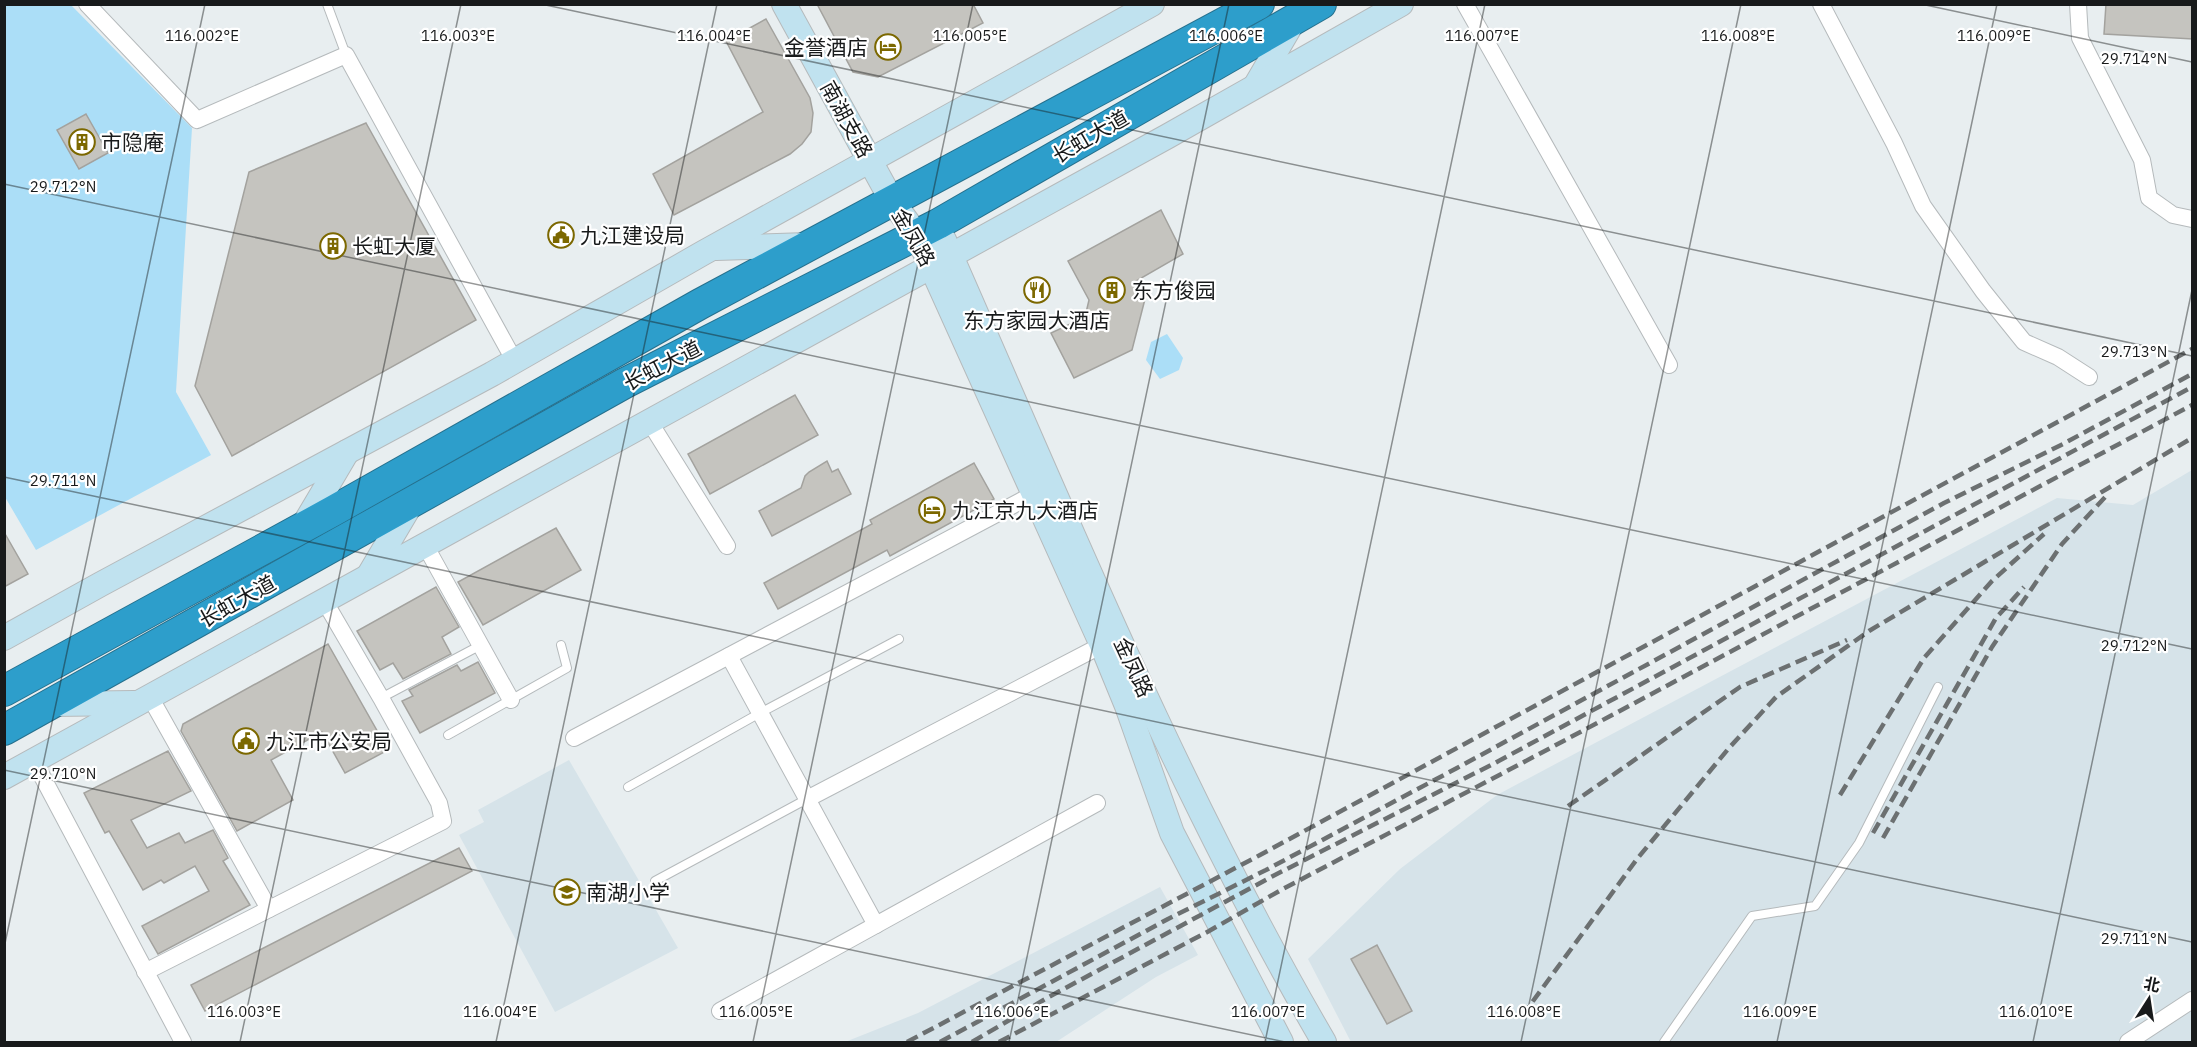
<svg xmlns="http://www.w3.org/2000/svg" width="2197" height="1047" viewBox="0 0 2197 1047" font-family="'IBM Plex Sans','Noto Sans SC',sans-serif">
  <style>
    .built { fill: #d6e3e9 }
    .green { fill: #abdef7 }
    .building { fill: #c5c4bf; stroke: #a3a29e; stroke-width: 1.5 }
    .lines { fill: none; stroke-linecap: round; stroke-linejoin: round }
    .lane-casing { stroke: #b5babc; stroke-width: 10 }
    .street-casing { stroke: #b5babc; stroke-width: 18 }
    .secondary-casing { stroke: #b5babc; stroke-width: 26 }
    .highway-casing { stroke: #26708d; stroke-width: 32 }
    .lane { stroke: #fff; stroke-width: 8 }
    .street { stroke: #fff; stroke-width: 16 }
    .secondary { stroke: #c0e2ef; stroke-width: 24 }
    .highway { stroke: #2d9ecb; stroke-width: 30 }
    .rail { stroke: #6c7071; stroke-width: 4.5; stroke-dasharray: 12 6; stroke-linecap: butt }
    .ticks { fill: none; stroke: #181a1b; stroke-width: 1.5; stroke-opacity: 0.45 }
    .labels { text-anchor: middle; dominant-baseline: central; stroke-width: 4.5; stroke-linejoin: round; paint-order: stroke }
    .poi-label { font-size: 21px; fill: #181a1b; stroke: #fff; text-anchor: start }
    .street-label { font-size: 21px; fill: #181a1b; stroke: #fff }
    .ticks-label { font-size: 15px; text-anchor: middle; fill: #181a1b; stroke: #fff; stroke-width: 4.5; stroke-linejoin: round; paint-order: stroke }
  </style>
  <rect width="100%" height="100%" fill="#e8eef0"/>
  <g class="built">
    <polygon points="2192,470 2192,1042 1351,1042 1308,959 1400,869 1497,795 2057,498 2133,505"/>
    <polygon points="569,760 678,948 555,1012 459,835 484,822 478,810"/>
    <polygon points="1160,887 1198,955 1156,977 1056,1042 845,1042 918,1013"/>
  </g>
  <g class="green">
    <polygon points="4,5 71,5 192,128 176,392 211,455 36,550 5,497"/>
    <polygon points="1167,334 1183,358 1179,370 1160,379 1146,360 1151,342"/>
  </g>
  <g class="building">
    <polygon points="817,4 973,4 983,23 878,77 853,72"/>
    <polygon points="2106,4 2193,4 2193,39 2104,34"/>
    <polygon points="766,19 810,98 813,113 811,132 802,144 790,154 674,215 653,174 763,112 726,41"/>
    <polygon points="86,114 108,153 79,169 57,130"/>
    <polygon points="366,123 476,320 232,456 195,386 249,172"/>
    <polygon points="1161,210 1183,254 1136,281 1145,299 1132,350 1074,378 1051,333 1085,317 1089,300 1068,261"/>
    <polygon points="795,395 818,435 710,494 688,454"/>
    <polygon points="827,461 832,472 838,469 851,494 772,536 759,511 801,488 805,476 809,472"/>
    <polygon points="974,463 994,499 890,556 887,550 778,609 764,583 872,524 870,520"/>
    <polygon points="556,528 581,570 483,625 458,582"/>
    <polygon points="4,532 28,574 4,587"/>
    <polygon points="436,587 459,627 442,637 451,654 403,679 393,663 380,670 357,631"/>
    <polygon points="328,644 388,750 345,773 322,732 271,760 293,800 237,831 181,731 183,724"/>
    <polygon points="478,662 495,693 420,733 402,701 413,696 409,690 457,665 461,671"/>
    <polygon points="168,751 191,791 131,820 147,848 179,833 185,843 213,830 228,858 223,861 250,905 158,954 142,926 209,891 195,866 164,883 161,880 143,890 109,831 105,833 84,793"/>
    <polygon points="459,848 472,871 205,1011 191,985"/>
    <polygon points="1377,945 1412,1011 1387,1024 1351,959"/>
  </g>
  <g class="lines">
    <g class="lane-casing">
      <g id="lane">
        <polyline points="327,4 346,55"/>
        <polyline points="381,698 481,645"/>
        <polyline points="448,735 567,668 561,645"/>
        <polyline points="628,787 760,713 899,639"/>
        <polyline points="655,881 807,799"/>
        <polyline points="1664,1042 1752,916 1815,906 1859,843 1938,687"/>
      </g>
    </g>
    <g class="street-casing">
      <g id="street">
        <polyline points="87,4 197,120 346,55 514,360"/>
        <polyline points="1465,4 1669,365"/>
        <polyline points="1821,4 1894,143 1923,206 1983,291 2024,342 2058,357 2089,377"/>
        <polyline points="2078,4 2080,38 2142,160 2149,198 2173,215 2192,219"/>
        <polyline points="649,421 727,546"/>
        <polyline points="425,545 511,700"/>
        <polyline points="729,656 876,925"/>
        <polyline points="150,697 269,909"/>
        <polyline points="574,738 1034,494"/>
        <polyline points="34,761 183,1042"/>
        <polyline points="807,799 1102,645"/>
        <polyline points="145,972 443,821 439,803 381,698 325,602"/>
        <polyline points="720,1011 1097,803"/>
        <polyline points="2128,1042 2192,1000"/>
      </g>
    </g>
    <g class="secondary-casing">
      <g id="secondary">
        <polyline points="784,4 892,201 917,235 1102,645 1127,706 1172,833 1281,1042"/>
        <polyline points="1256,85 1294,20"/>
        <path d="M944 240C1063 510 1175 787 1324 1042"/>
        <polyline points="716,248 807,245"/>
        <polyline points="302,528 347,452"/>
        <polyline points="369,575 411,504"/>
        <polyline points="4,638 101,584 492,374 703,253 1152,4"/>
        <polyline points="53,704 134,703"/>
        <polyline points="4,777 1168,136 1401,4"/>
      </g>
    </g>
    <g class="highway-casing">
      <g id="highway">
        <polyline points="4,691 333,511 700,304 1259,4"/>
        <polyline points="4,730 625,383 938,224 1321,4"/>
      </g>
    </g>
    <use href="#lane" class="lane"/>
    <use href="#street" class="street"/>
    <use href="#secondary" class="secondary"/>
    <use href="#highway" class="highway"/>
    <g class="rail">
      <polyline points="1840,795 1924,658 1992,581 2044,534"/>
      <polyline points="1568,806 1740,687 1847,640"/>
      <polyline points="1873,833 1996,618 2024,587"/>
      <polyline points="1883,838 1992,647 2062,544 2107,495"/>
      <polyline points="1522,1016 1637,859 1729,748 1776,697 1869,631 2192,438"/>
      <polyline points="907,1042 1260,855 2192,349"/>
      <polyline points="940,1042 1168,919 1266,870 1457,768 1944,503 2063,444 2192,374"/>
      <polyline points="972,1042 1047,998 1273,876 1493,764 2192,387"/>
      <polyline points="999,1042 1209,931 1281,890 1541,753 2192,405"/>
    </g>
  </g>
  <path class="ticks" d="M541 4 2192 356M1921 4 2192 62M4 184 2192 649M4 477 2192 942M4 770 1285 1042M4 948 205 4M240 1042 461 4M496 1042 717 4M753 1042 973 4M1009 1042 1229 4M1265 1042 1485 4M1521 1042 1741 4M1777 1042 1997 4M2033 1042 2192 290"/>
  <defs>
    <g id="hotel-ring" transform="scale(1.35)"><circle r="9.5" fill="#fff" stroke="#7c6800" stroke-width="1.5"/><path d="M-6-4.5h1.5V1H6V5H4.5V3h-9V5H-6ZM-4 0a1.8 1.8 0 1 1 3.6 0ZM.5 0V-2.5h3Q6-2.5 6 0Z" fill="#7c6800"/></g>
    <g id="building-ring" transform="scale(1.35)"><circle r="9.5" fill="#fff" stroke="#7c6800" stroke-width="1.5"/><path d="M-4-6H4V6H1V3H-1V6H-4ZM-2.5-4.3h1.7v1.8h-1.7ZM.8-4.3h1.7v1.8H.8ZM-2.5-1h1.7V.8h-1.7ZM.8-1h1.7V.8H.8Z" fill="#7c6800"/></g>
    <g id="civic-ring" transform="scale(1.35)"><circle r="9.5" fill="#fff" stroke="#7c6800" stroke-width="1.5"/><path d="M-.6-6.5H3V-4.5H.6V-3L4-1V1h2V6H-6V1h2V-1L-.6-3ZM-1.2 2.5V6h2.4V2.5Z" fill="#7c6800"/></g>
    <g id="restaurant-ring" transform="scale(1.35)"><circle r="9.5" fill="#fff" stroke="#7c6800" stroke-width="1.5"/><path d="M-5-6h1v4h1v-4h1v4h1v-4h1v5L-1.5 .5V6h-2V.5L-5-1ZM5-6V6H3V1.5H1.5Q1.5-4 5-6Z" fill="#7c6800"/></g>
    <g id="school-ring" transform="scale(1.35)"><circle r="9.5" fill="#fff" stroke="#7c6800" stroke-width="1.5"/><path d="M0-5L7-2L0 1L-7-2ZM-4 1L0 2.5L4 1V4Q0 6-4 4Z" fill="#7c6800"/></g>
  </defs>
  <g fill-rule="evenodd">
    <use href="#hotel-ring" x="888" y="47"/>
    <use href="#building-ring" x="82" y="142"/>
    <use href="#civic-ring" x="561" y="235"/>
    <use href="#building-ring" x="333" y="246"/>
    <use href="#restaurant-ring" x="1037" y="290"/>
    <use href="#building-ring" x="1112" y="290"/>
    <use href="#hotel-ring" x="932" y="510"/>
    <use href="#civic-ring" x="246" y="741"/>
    <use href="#school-ring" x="567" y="892"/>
  </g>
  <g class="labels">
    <g class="poi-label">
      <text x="868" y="47" text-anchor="end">金誉酒店</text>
      <text x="101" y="142">市隐庵</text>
      <text x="580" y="235">九江建设局</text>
      <text x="352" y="246">长虹大厦</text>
      <text x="1132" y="290">东方俊园</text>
      <text x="1037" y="320" text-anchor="middle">东方家园大酒店</text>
      <text x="952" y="510">九江京九大酒店</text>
      <text x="266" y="741">九江市公安局</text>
      <text x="586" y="892">南湖小学</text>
    </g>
    <g class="street-label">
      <text transform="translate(847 119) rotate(61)">南湖支路</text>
      <text transform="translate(1090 136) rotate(-30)">长虹大道</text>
      <text transform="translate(914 237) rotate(60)">金凤路</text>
      <text transform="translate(662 365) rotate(-27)">长虹大道</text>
      <text transform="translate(237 601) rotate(-29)">长虹大道</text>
      <text transform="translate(1134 667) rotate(65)">金凤路</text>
    </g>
  </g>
  <g class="ticks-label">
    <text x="202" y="41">116.002°E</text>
    <text x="458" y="41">116.003°E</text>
    <text x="714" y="41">116.004°E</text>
    <text x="970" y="41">116.005°E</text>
    <text x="1226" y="41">116.006°E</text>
    <text x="1482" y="41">116.007°E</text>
    <text x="1738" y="41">116.008°E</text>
    <text x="1994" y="41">116.009°E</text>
    <text x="2134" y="64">29.714°N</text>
    <text x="63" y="192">29.712°N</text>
    <text x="2134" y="357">29.713°N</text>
    <text x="63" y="486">29.711°N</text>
    <text x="2134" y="651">29.712°N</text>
    <text x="63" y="779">29.710°N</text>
    <text x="2134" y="944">29.711°N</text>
    <text x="244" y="1017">116.003°E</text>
    <text x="500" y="1017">116.004°E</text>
    <text x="756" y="1017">116.005°E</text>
    <text x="1012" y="1017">116.006°E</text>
    <text x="1268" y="1017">116.007°E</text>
    <text x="1524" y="1017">116.008°E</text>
    <text x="1780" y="1017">116.009°E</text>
    <text x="2036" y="1017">116.010°E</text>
  </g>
  <rect width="2197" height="1047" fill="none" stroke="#181a1b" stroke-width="12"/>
  <g transform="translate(2149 999) rotate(12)" stroke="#ffffff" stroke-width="4.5" paint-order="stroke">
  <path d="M0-4.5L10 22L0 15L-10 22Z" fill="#181a1b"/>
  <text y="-9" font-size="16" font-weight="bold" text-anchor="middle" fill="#181a1b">北</text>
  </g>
</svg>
